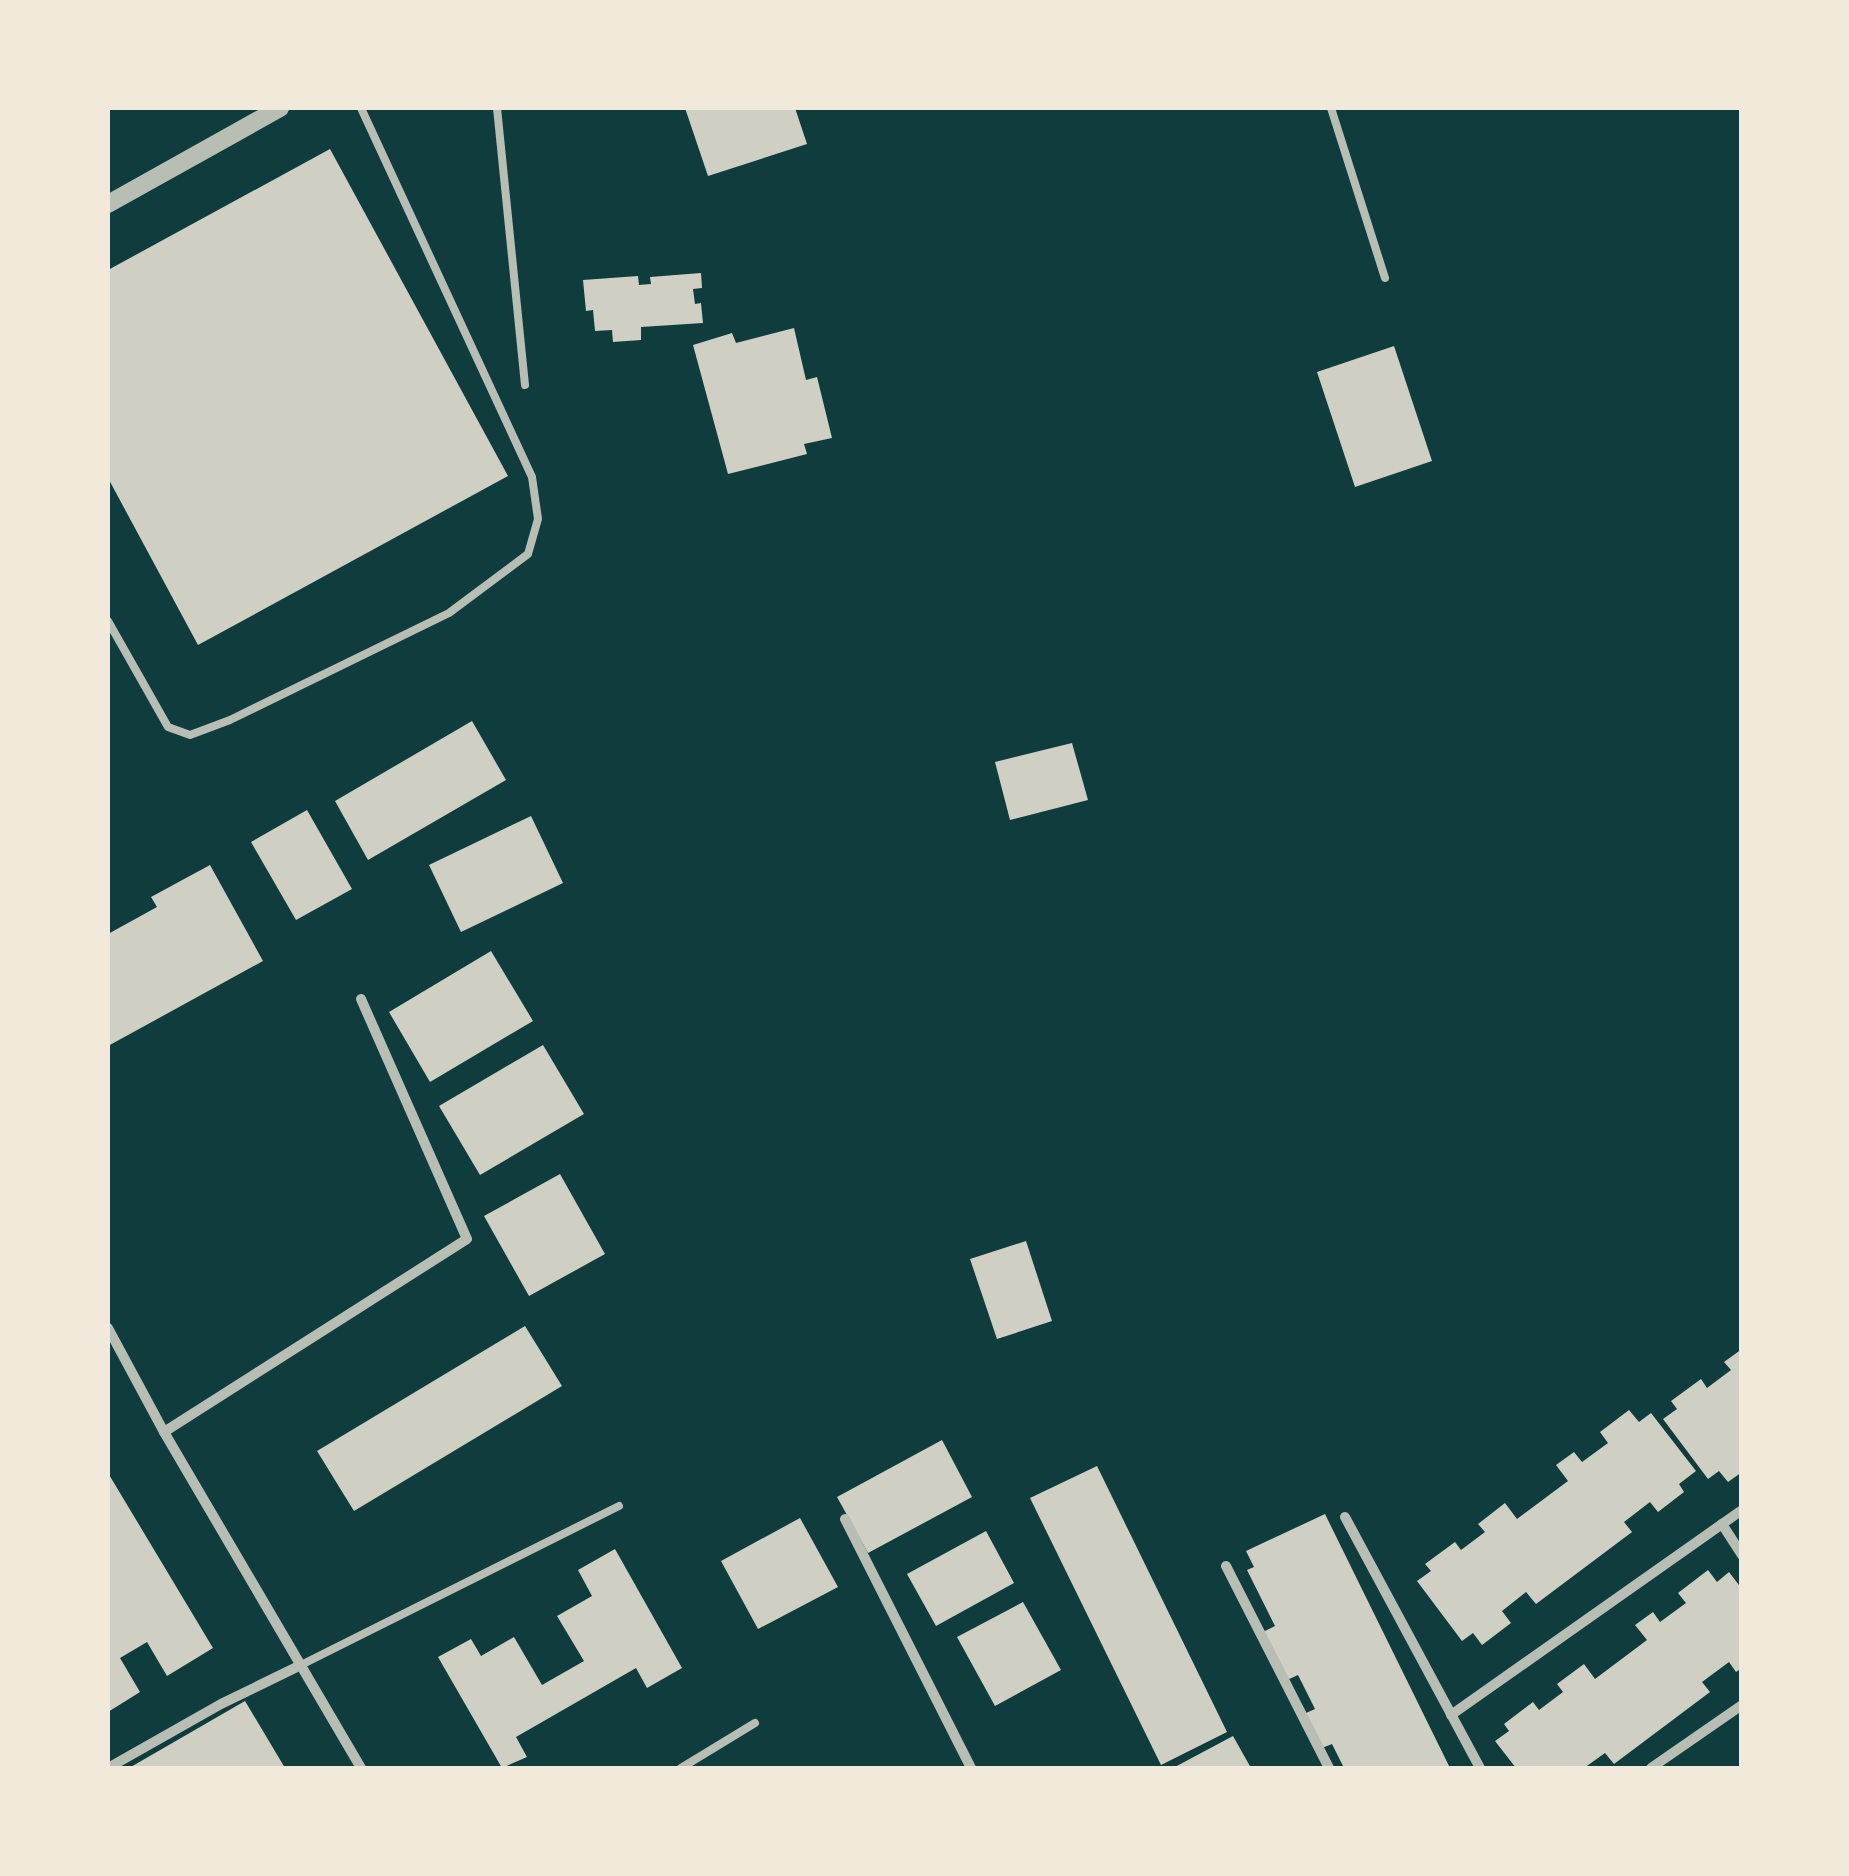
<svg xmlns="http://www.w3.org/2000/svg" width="1849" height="1876" viewBox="0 0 1849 1876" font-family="'Public Sans',sans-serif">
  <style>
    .building { fill: #cfcfc3 }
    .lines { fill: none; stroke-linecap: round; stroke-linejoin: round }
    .service { stroke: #b8beb3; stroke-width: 8 }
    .minor { stroke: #b8beb3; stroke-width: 10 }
    .tertiary { stroke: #b8beb3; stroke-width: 18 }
  </style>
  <rect width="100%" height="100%" fill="#0f3d3e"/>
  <g class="building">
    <polygon points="685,108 795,108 807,144 708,176"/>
    <polygon points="330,149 508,476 198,645 108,478 108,270"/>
    <polygon points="701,273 702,288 693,289 695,304 701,303 703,323 641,327 641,340 613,342 612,330 595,331 593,310 586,311 583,280 638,276 639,285 651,284 650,277"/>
    <polygon points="794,328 806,380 817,377 832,438 804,444 807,454 728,474 693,345 732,333 736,343"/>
    <polygon points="1394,346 1432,461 1355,487 1317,372"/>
    <polygon points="472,721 506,780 368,860 335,801"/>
    <polygon points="1072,743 1088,800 1010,820 995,762"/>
    <polygon points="307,810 352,889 296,920 251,842"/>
    <polygon points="531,816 563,883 461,932 429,865"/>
    <polygon points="210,865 263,961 108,1046 108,934 157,907 151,897"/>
    <polygon points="491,951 533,1021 430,1082 389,1012"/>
    <polygon points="543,1045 584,1114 480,1175 439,1106"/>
    <polygon points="560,1174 605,1254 529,1296 484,1216"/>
    <polygon points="1026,1241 1052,1321 997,1339 970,1259"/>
    <polygon points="525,1326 562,1386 354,1511 317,1451"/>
    <polygon points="1742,1349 1742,1472 1728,1482 1719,1471 1708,1479 1663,1419 1677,1409 1671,1401 1701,1379 1707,1388 1731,1370 1724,1362"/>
    <polygon points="1629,1410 1639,1422 1651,1413 1696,1471 1679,1484 1684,1492 1658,1512 1650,1502 1624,1522 1632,1532 1536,1604 1526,1592 1502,1611 1511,1623 1482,1645 1473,1633 1462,1641 1417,1581 1431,1571 1425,1564 1455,1542 1461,1550 1485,1532 1478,1524 1505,1503 1517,1519 1568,1481 1556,1465 1574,1452 1582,1462 1608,1443 1600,1432"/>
    <polygon points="942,1440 972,1497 868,1553 837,1497"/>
    <polygon points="1097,1466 1227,1732 1161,1765 1030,1498"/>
    <polygon points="108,1473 213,1648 167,1676 147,1642 120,1658 140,1692 108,1712"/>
    <polygon points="1325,1514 1450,1768 1344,1768 1332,1744 1322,1748 1306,1713 1315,1709 1298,1675 1287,1680 1263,1632 1275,1626 1247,1570 1254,1567 1246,1551"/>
    <polygon points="800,1518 838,1587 758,1629 721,1561"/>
    <polygon points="986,1531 1014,1583 936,1626 907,1574"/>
    <polygon points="615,1549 682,1668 647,1688 636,1668 516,1737 527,1757 502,1768 438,1657 471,1639 481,1656 514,1637 542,1685 584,1661 557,1616 592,1596 578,1570"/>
    <polygon points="1708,1570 1717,1582 1729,1572 1742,1589 1742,1668 1736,1672 1729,1662 1702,1682 1710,1692 1614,1764 1605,1753 1584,1768 1516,1768 1495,1741 1509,1731 1504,1724 1533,1702 1539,1710 1563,1692 1557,1684 1584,1664 1595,1679 1647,1640 1635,1625 1653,1612 1660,1622 1686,1603 1678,1593"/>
    <polygon points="1023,1602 1061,1670 995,1706 957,1637"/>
    <polygon points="245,1701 285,1768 129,1768"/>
    <polygon points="1233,1736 1251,1768 1173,1768"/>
  </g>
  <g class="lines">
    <g class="service">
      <polyline points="497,108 525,385"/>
      <polyline points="1331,108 1385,278"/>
      <polyline points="108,621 168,727 190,735 230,720 449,613 528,554 538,519 532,477 361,108"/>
      <polyline points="301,1665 619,1506"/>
      <polyline points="681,1768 755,1723"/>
    </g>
    <g class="minor">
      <polyline points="108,1328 164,1432 361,1768"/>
      <polyline points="164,1432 467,1239 361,999"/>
      <polyline points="1345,1517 1480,1768"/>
      <polyline points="845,1519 971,1768"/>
      <polyline points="1722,1524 1742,1555"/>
      <polyline points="1226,1566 1329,1768"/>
      <polyline points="1451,1715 1742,1510"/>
      <polyline points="108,1768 221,1704 301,1665"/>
      <polyline points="1651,1768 1742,1705"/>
    </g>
    <polyline class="tertiary" points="108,204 280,108"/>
  </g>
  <rect width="1849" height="1876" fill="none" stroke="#f1e9da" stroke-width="220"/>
</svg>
